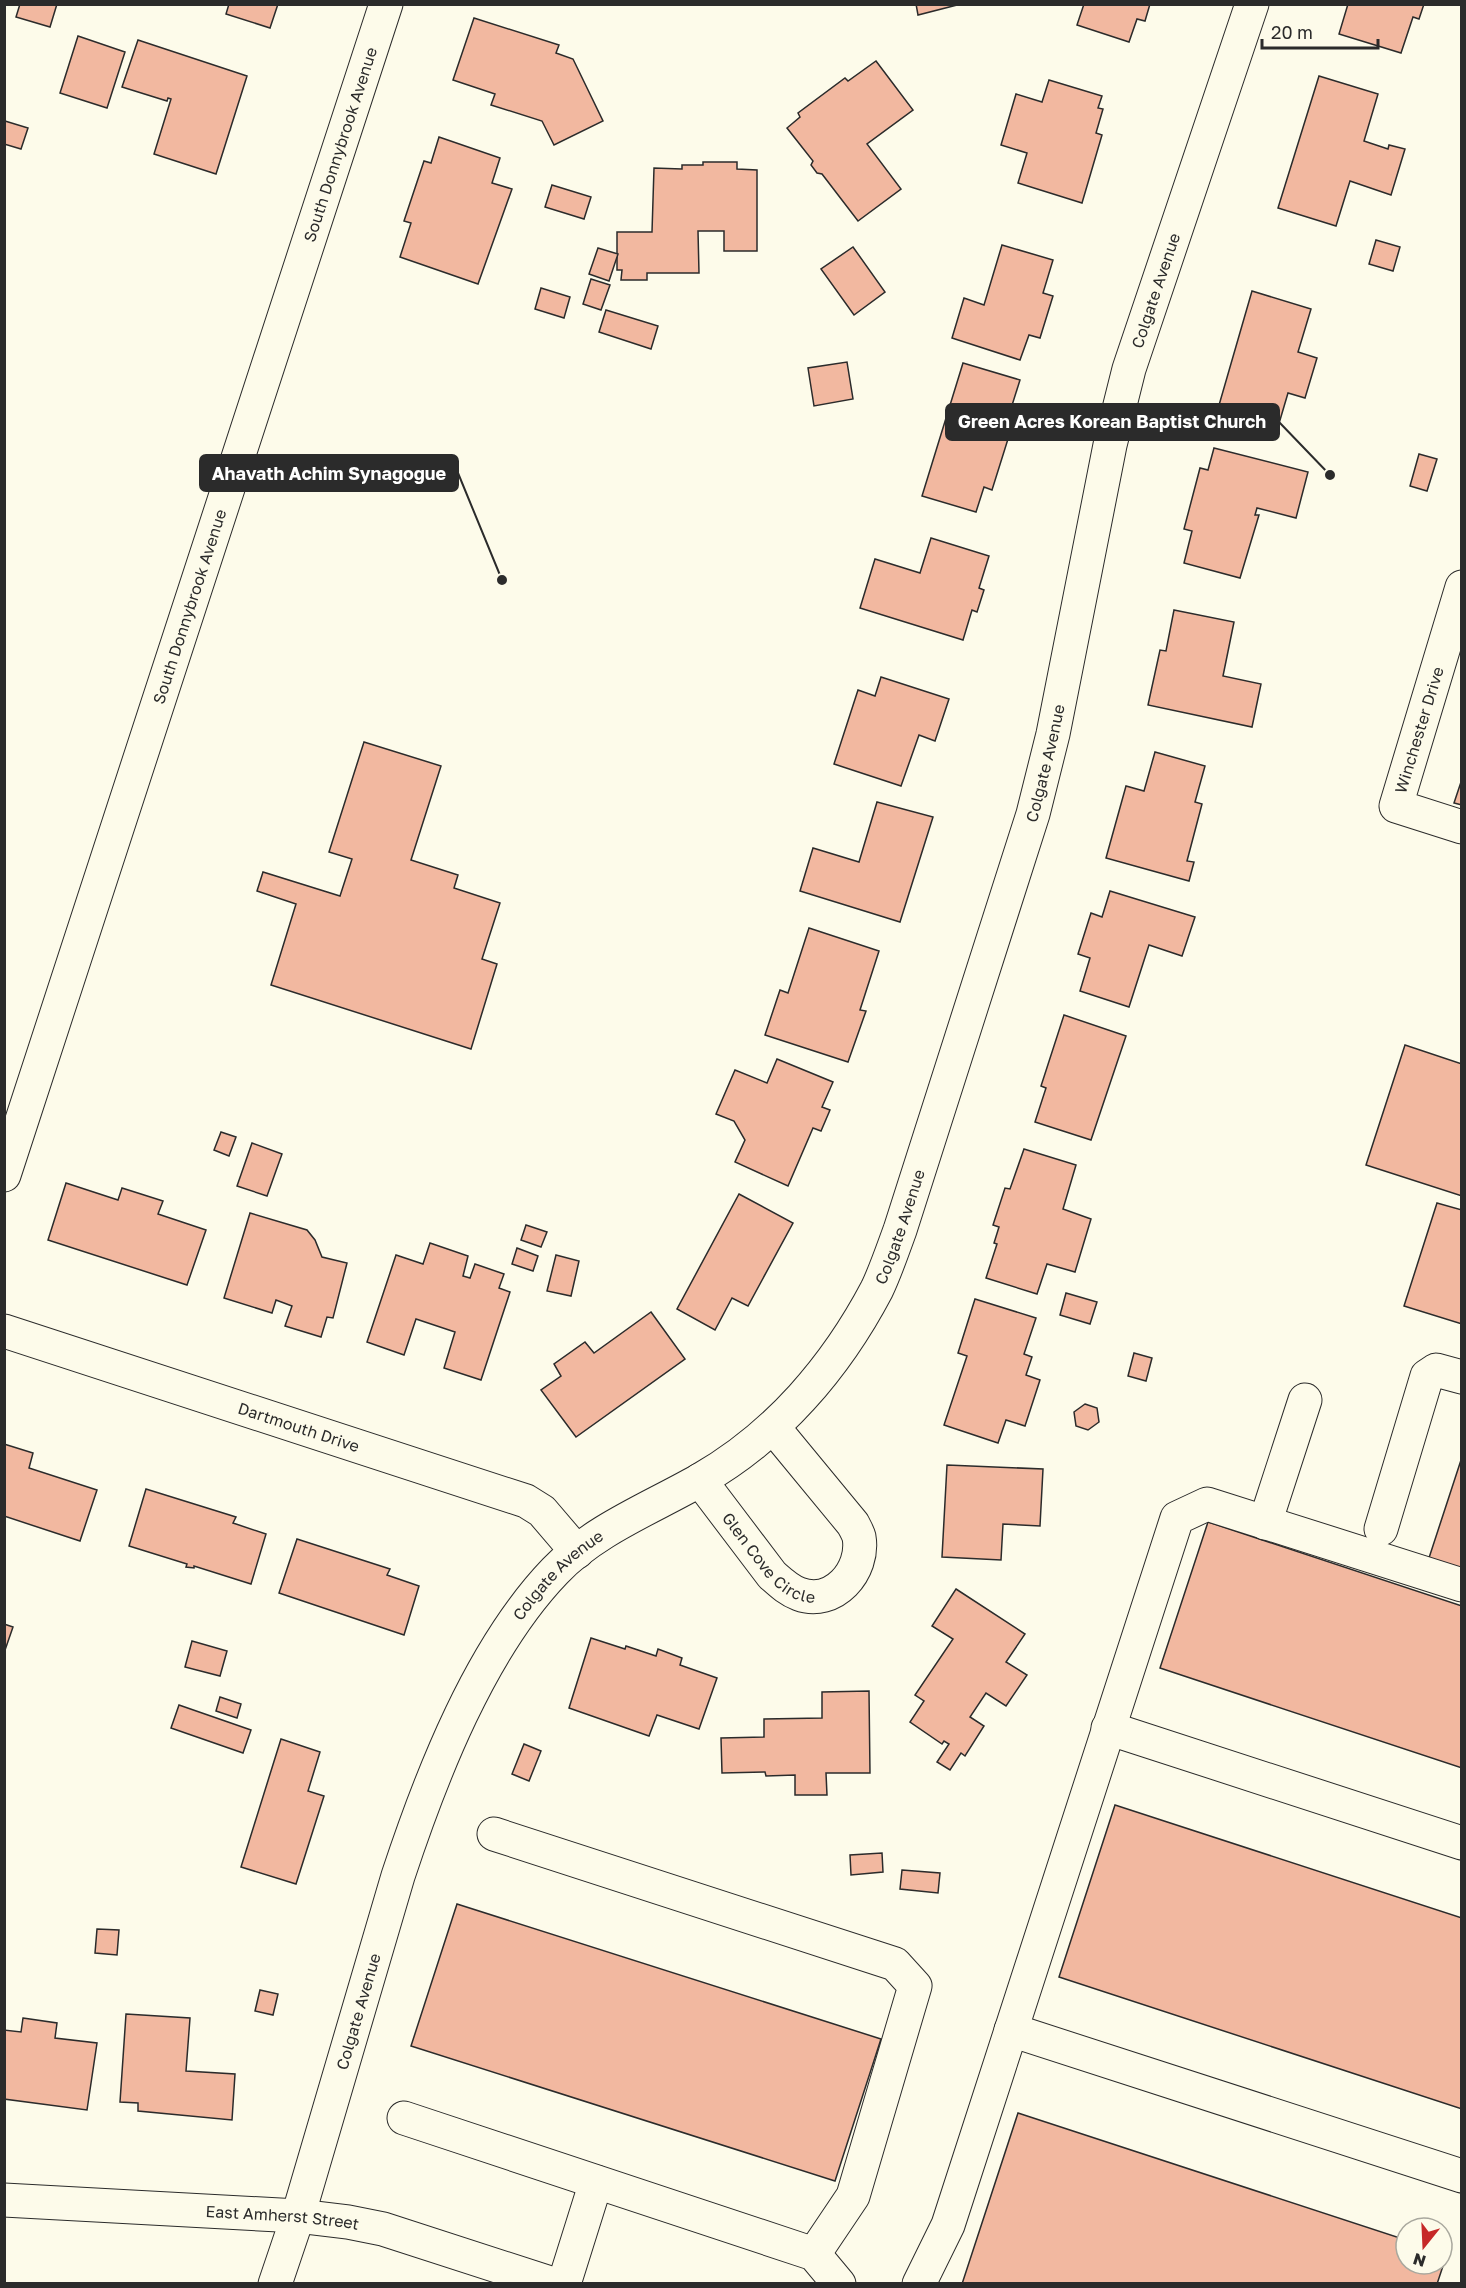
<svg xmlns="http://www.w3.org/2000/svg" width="1466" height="2288" viewBox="0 0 1466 2288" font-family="'Golos Text',sans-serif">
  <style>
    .building { fill: #f2b8a0; stroke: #2b2b2b; stroke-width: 1.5 }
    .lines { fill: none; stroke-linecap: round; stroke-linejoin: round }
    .minor-casing { stroke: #2b2b2b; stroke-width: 35 }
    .minor { stroke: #fdfbea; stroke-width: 33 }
    .labels { text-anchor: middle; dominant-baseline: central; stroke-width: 4.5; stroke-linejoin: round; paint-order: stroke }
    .street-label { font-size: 16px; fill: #2b2b2b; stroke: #fdfbea }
    .leader { fill: none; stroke: #2b2b2b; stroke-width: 2 }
    .callout-dot { fill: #2b2b2b; stroke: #fdfbea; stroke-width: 2 }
    .callout { fill: #2b2b2b; stroke: #2b2b2b; stroke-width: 2 }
    .callout-label { font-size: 18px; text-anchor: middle; font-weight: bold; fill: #fff }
  </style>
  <rect width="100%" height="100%" fill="#fdfbea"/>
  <g class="building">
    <polygon points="20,4 57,4 50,27 16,17"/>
    <polygon points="229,4 278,4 270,28 226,14"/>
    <polygon points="916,4 961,4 918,15"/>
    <polygon points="1084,4 1150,4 1145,21 1137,19 1129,42 1077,25"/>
    <polygon points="1348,4 1424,4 1419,19 1413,17 1401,53 1339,34"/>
    <polygon points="474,18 559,45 556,53 573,59 603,121 554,145 542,121 491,105 495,94 453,80"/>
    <polygon points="78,36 125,52 107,108 60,93"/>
    <polygon points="138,40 247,76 216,174 154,154 171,99 168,98 167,101 122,87"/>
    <polygon points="876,61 913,110 867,144 901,189 858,221 822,174 817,173 811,165 813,161 787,128 800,117 798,113 845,78 848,81"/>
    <polygon points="1319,76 1378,94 1364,141 1388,149 1389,145 1405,149 1391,195 1350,181 1336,226 1278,208"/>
    <polygon points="1049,80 1102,96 1098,108 1103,109 1096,133 1102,135 1082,203 1018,183 1027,153 1001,145 1016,94 1042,102"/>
    <polygon points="5,121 28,128 21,149 4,144"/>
    <polygon points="439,137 500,158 492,183 512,189 478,284 400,257 411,223 404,221 424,161 431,163"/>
    <polygon points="703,162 737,162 737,169 757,170 757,251 724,251 724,231 698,231 699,273 647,273 647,280 621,280 622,270 617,270 617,232 652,232 654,168 682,169 682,165 703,165"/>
    <polygon points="552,185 591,197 584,219 545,207"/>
    <polygon points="1376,240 1400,247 1393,271 1369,264"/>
    <polygon points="1002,245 1053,260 1043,293 1053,296 1040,338 1029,335 1020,360 952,338 964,298 984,305"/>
    <polygon points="853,247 885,292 854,315 821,269"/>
    <polygon points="598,248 618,254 609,281 589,274"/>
    <polygon points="591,279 610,285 601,310 583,304"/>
    <polygon points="541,288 570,297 564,318 535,309"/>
    <polygon points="1252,291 1311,309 1298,352 1317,358 1305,398 1288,393 1275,437 1215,419"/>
    <polygon points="606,310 658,326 651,349 599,332"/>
    <polygon points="847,362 853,399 814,406 808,368"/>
    <polygon points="963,363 1020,380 1002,437 1008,439 992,490 984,487 976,512 922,496"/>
    <polygon points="1214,448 1308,472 1296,518 1257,508 1255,515 1259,515 1240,578 1184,563 1192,531 1184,529 1200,468 1208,470"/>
    <polygon points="1419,454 1437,459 1427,491 1410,486"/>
    <polygon points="931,538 989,556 979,588 984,590 977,612 972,610 963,640 860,608 875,559 920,573"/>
    <polygon points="1174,610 1234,622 1223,676 1261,684 1252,727 1148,705 1160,650 1166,651"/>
    <polygon points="881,677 949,699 935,741 919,735 901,786 834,764 858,690 875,696"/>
    <polygon points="364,742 441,766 411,860 458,875 454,888 500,903 482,959 497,964 471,1049 271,985 296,904 257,891 263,872 340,896 352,859 329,852"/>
    <polygon points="1155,752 1205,766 1195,802 1202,804 1187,861 1194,862 1189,881 1106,858 1126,786 1144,791"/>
    <polygon points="1462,779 1462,805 1454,803"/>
    <polygon points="877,802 933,817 900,922 800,891 813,848 859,862"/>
    <polygon points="1110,891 1195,917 1182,956 1149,945 1129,1007 1080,991 1090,958 1078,954 1091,913 1102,917"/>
    <polygon points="809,928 879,951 860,1010 866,1011 848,1062 765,1035 780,990 788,993"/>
    <polygon points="1064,1015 1126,1036 1091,1140 1035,1122 1046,1088 1041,1086"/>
    <polygon points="1405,1045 1462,1064 1462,1196 1366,1165"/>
    <polygon points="777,1059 833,1082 822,1107 830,1110 821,1131 813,1128 788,1186 735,1162 745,1140 734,1121 716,1114 735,1070 767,1083"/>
    <polygon points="221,1132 236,1137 229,1156 214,1150"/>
    <polygon points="252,1143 282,1154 267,1196 237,1186"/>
    <polygon points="1024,1149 1076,1165 1063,1209 1091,1219 1075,1272 1047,1264 1037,1294 986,1278 997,1244 994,1243 999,1227 993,1225 1005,1188 1010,1189"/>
    <polygon points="66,1183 118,1200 122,1188 163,1201 158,1214 206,1230 187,1285 48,1240"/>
    <polygon points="739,1194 793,1223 748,1306 732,1298 715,1330 677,1309"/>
    <polygon points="1437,1203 1462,1210 1462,1324 1404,1306"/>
    <polygon points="250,1213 307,1230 315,1240 322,1257 347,1263 333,1318 327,1317 321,1337 285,1326 292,1306 276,1300 272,1313 224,1298"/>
    <polygon points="526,1225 547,1232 541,1247 521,1240"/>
    <polygon points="430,1243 468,1256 463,1276 470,1278 475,1264 504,1274 499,1288 510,1292 481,1380 444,1368 455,1332 416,1319 404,1355 367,1342 396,1255 423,1264"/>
    <polygon points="517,1248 538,1256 533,1271 512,1264"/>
    <polygon points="556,1255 579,1261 571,1296 547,1291"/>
    <polygon points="1066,1293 1097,1302 1090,1324 1060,1315"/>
    <polygon points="975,1299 1036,1318 1024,1354 1032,1357 1026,1375 1040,1380 1025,1426 1006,1420 998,1443 944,1425 967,1356 958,1353"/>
    <polygon points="651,1312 685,1359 576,1437 541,1390 561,1376 554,1364 585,1342 594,1353"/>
    <polygon points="1134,1353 1152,1358 1146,1381 1128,1376"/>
    <polygon points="1085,1404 1097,1408 1099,1422 1088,1430 1076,1426 1074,1412"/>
    <polygon points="4,1444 33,1453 29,1468 97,1490 80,1541 4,1516"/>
    <polygon points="1462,1457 1462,1575 1427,1564"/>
    <polygon points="947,1465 1043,1469 1040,1526 1003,1524 1001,1560 942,1557"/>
    <polygon points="146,1489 236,1517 233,1523 266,1534 251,1584 194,1566 194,1568 186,1567 187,1564 129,1546"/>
    <polygon points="1208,1522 1462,1606 1462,1768 1160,1668"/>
    <polygon points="297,1539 390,1569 387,1575 419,1586 404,1635 279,1593"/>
    <polygon points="956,1589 1025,1634 1006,1662 1027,1675 1006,1706 986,1693 970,1717 984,1726 965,1756 961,1753 950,1770 937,1762 949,1744 944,1741 942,1744 910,1722 924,1701 915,1695 953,1639 932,1626"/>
    <polygon points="4,1624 13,1627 4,1653"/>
    <polygon points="591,1638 625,1649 626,1646 656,1656 658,1649 682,1658 680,1665 717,1678 699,1729 657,1715 649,1736 569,1708"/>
    <polygon points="192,1641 227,1651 220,1676 185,1667"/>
    <polygon points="869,1691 870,1773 826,1773 827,1795 795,1795 795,1775 766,1776 765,1772 722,1773 721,1738 764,1737 764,1719 822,1718 822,1692"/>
    <polygon points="220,1697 241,1704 237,1718 216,1711"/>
    <polygon points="179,1705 251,1730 243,1753 171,1728"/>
    <polygon points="281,1739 320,1752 308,1791 324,1796 296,1884 241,1867"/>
    <polygon points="524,1744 541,1751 529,1781 512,1774"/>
    <polygon points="1115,1805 1462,1918 1462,2109 1059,1977"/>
    <polygon points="882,1853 883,1872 851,1875 850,1855"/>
    <polygon points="902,1870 940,1873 938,1893 900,1889"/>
    <polygon points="457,1904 881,2039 835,2181 411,2046"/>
    <polygon points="97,1929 119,1930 117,1955 95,1953"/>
    <polygon points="260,1990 278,1994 273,2015 255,2011"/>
    <polygon points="126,2014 190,2018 186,2071 235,2074 232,2120 138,2111 138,2103 120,2102"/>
    <polygon points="23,2018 57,2023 55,2038 97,2043 87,2110 4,2099 4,2030 21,2032"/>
    <polygon points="1018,2113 1406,2240 1406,2264 1442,2264 1442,2252 1447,2254 1437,2284 962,2284"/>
  </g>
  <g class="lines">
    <g class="minor-casing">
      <g id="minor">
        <polyline points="1462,587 1396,806 1462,827"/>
        <path id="s1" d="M4 1175 386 4"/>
        <path id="s2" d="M4 1331 526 1501 542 1511 577 1552"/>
        <path id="s3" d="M700 1480 772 1575C780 1582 788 1590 799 1594 833 1607 865 1571 859 1537 858 1533 855 1528 853 1524L773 1427"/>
        <polyline points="1265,1523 1305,1400"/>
        <polyline points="1381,1529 1427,1376 1436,1370 1462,1377"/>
        <polyline points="1108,1728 1462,1843"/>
        <polyline points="494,1834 895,1964 915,1986 853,2196 814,2254"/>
        <polyline points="1011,2030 1462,2176"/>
        <polyline points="404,2118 814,2254 839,2284"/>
        <path id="s4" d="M4 2200 298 2216 348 2222 383 2229 553 2284"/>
        <path id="s5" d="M275 2284 298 2216 398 1876C431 1776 480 1649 555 1571 594 1530 651 1508 700 1480 777 1436 836 1367 877 1289 886 1270 893 1249 900 1230L1033 814 1053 734 1110 445 1129 369 1252 4"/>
        <polyline points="564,2284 596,2182"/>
        <polyline points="919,2284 948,2225 1177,1518 1207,1504 1462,1585"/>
      </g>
    </g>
    <use href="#minor" class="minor"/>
  </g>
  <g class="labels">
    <g class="street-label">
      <text stroke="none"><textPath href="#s1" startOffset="1084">South Donnybrook Avenue</textPath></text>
      <text stroke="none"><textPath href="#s5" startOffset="2246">Colgate Avenue</textPath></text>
      <text stroke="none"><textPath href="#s1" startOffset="598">South Donnybrook Avenue</textPath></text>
      <text transform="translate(1419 730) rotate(-73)">Winchester Drive</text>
      <text stroke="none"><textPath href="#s5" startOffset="1760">Colgate Avenue</textPath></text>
      <text stroke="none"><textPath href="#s5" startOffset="1274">Colgate Avenue</textPath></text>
      <text stroke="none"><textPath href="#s2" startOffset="310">Dartmouth Drive</textPath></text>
      <text stroke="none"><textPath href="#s3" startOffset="106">Glen Cove Circle</textPath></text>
      <text stroke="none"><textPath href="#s5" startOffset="771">Colgate Avenue</textPath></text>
      <text stroke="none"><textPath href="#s5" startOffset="285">Colgate Avenue</textPath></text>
      <text stroke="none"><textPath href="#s4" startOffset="279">East Amherst Street</textPath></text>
    </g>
  </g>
  <path class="leader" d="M1330 475L1279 422M502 580L458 473"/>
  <g class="callout-dot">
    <circle cx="1330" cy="475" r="6"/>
    <circle cx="502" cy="580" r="6"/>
  </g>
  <g class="callout">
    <rect x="946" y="404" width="333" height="36" rx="6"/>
    <rect x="200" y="455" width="258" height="36" rx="6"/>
  </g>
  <g class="callout-label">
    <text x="1112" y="428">Green Acres Korean Baptist Church</text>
    <text x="329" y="480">Ahavath Achim Synagogue</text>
  </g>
  <rect width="1466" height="2288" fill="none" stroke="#2b2b2b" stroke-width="12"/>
  <g transform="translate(1424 2246) rotate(198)"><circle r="28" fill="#fdfbea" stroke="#a9a89e" stroke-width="1.5"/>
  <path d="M0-4.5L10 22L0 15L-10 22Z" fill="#c62828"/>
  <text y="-9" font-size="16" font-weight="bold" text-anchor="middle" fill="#2b2b2b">N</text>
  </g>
  <path d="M1262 39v9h116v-9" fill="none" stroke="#2b2b2b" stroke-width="3"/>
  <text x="1271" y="39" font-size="18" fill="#2b2b2b" stroke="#fdfbea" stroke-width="4.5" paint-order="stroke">20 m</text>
</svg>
